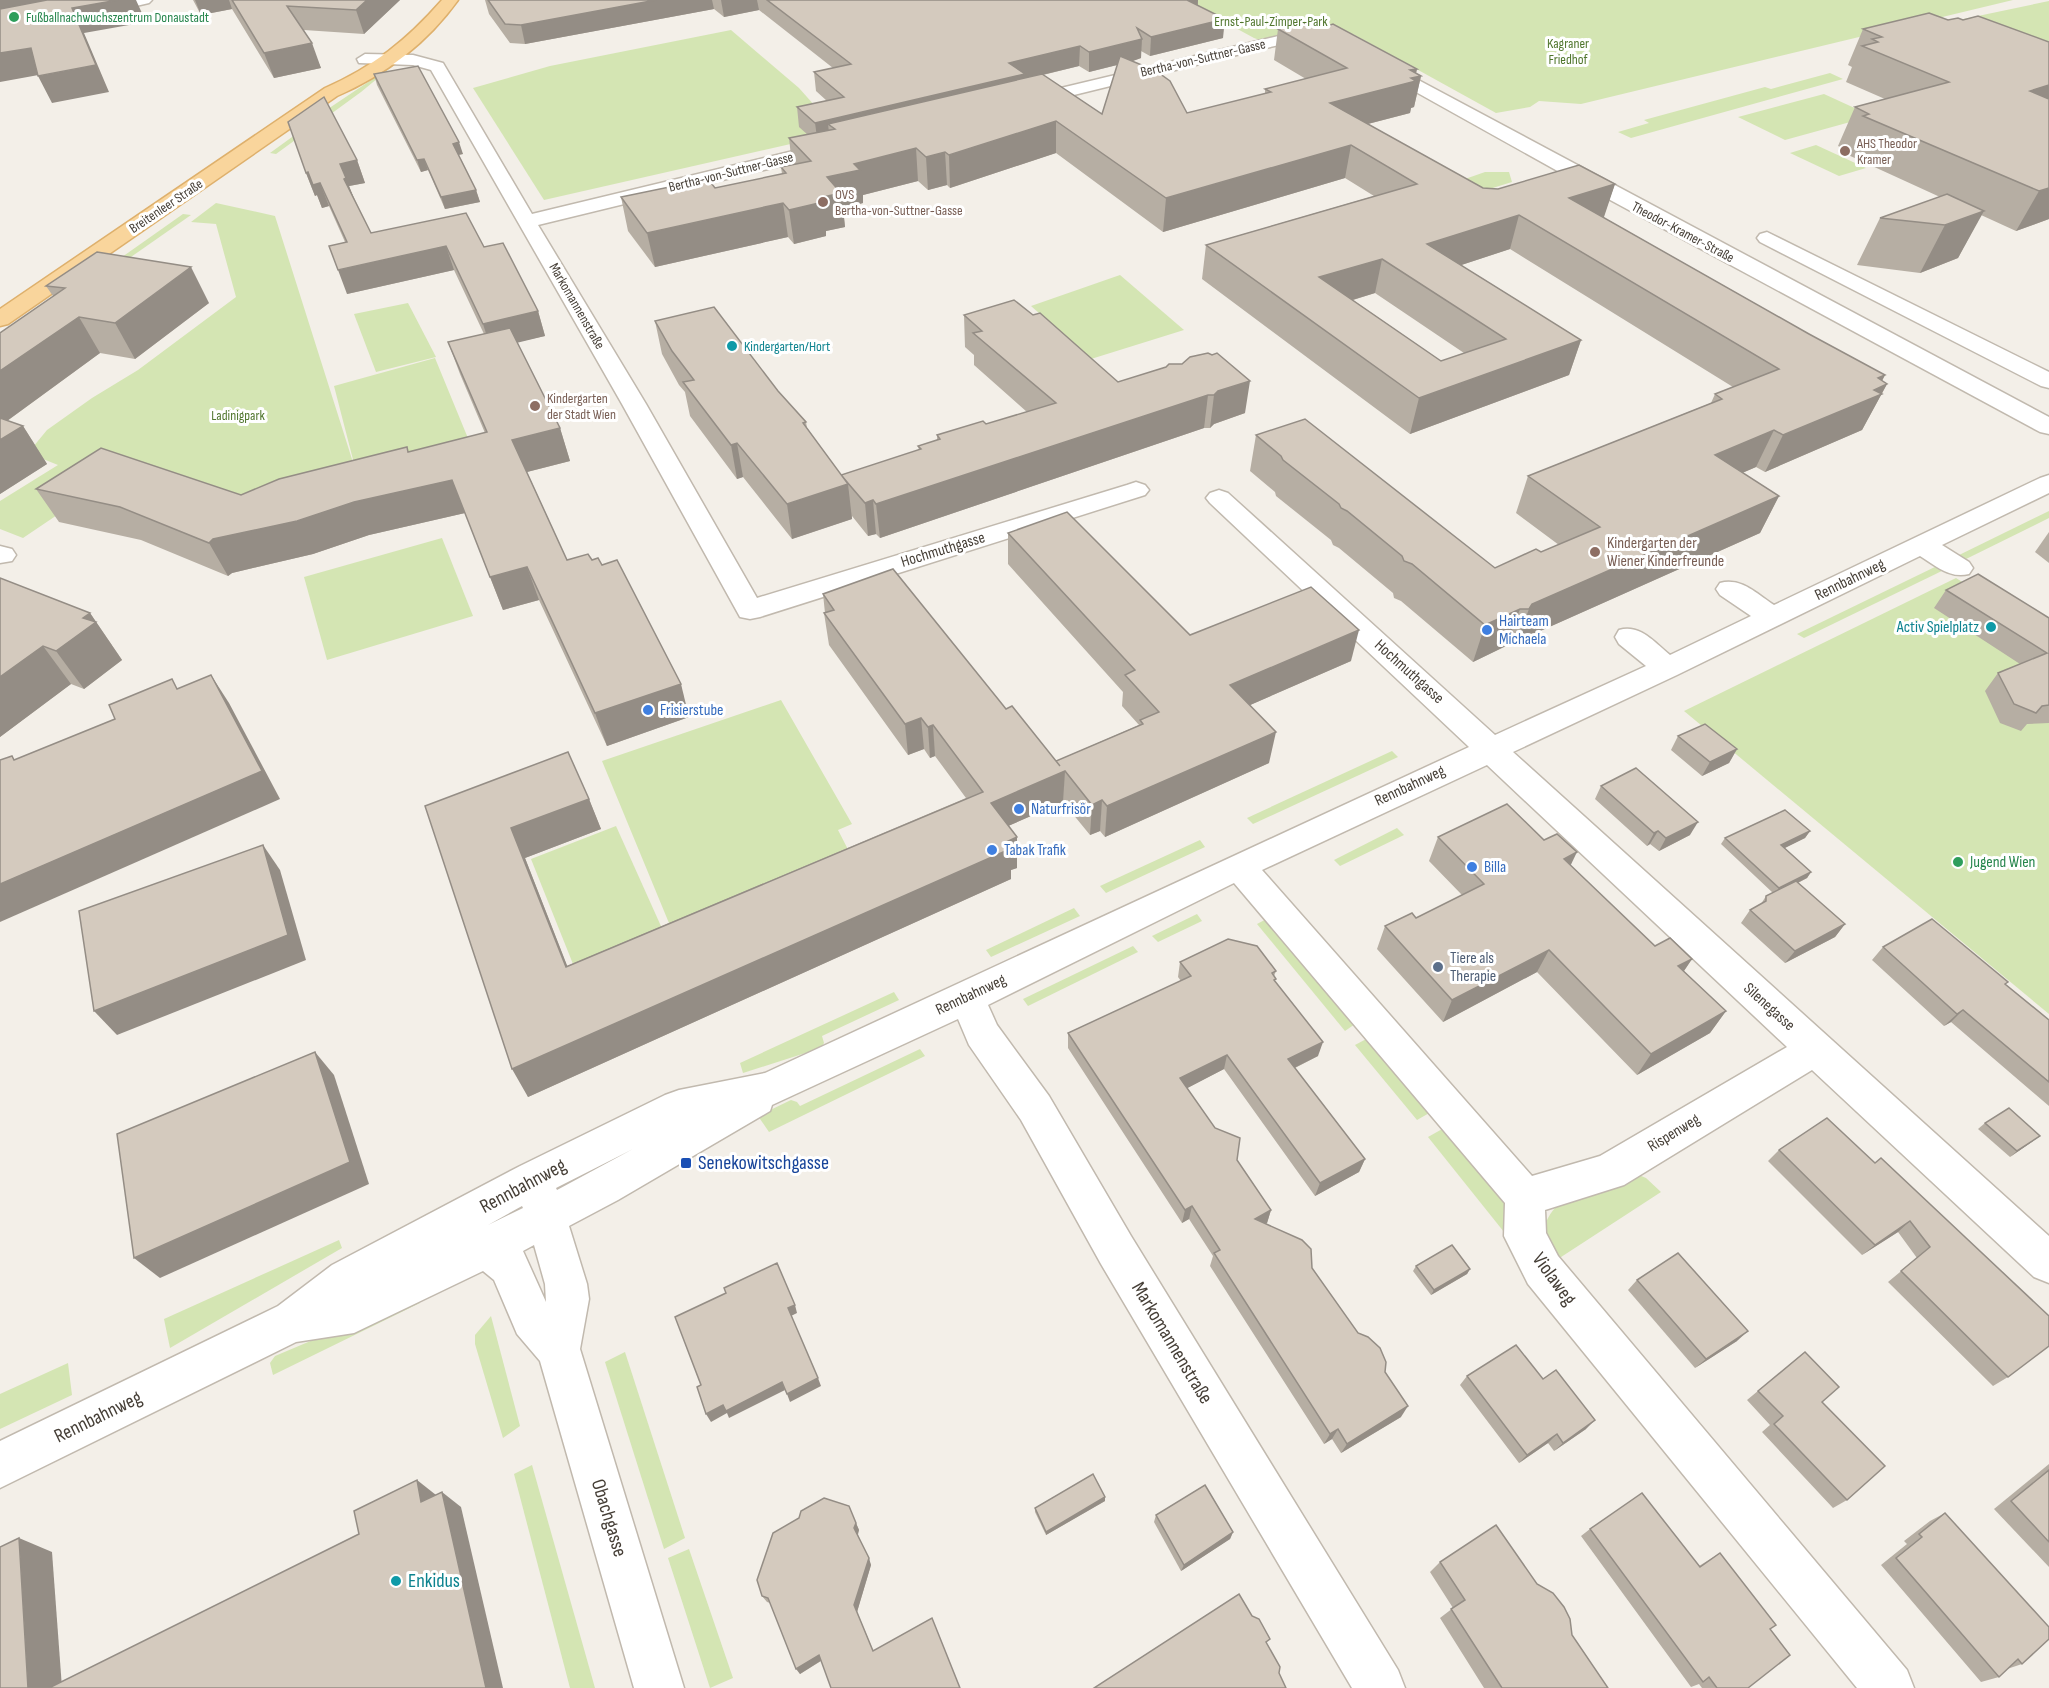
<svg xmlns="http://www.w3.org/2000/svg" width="2049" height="1688" viewBox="0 0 2049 1688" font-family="'Sofia Sans Condensed',sans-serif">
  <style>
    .green { fill: #d4e5b3 }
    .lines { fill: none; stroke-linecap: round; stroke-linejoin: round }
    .minor-casing { stroke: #c1b9ae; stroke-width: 3 }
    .major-casing { stroke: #deb06c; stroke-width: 3 }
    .minor { fill: #fff; fill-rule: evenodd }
    .major { fill: #f9d59c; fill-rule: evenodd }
    .wall { fill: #b6aea3; fill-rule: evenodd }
    .shaded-wall { fill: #948d85 }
    .building { fill: #d4cabe; stroke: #948d85; stroke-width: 1.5; fill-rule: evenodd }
    .leisure-dot { fill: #2e9e5b; stroke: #fff; stroke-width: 2 }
    .education-dot { fill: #8d6e63; stroke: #fff; stroke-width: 2 }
    .culture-dot { fill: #0f9aa8; stroke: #fff; stroke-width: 2 }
    .shop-dot { fill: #3f7fe0; stroke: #fff; stroke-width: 2 }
    .service-dot { fill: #5c6f8a; stroke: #fff; stroke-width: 2 }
    .transit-dot { fill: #1a4fb4; stroke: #fff; stroke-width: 2 }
    .labels { text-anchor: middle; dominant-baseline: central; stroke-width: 6; stroke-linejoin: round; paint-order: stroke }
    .far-leisure-label { font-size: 14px; fill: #27864d; stroke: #fff; text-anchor: start }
    .far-park-label { font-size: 14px; fill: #50762d; stroke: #fff }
    .far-street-label { font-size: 14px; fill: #463f37; stroke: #fff }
    .far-education-label { font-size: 14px; fill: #785e54; stroke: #fff; text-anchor: start }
    .far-culture-label { font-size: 14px; fill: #0d838f; stroke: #fff; text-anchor: start }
    .education-label { font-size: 16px; fill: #785e54; stroke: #fff; text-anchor: start }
    .street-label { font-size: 16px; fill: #463f37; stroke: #fff }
    .shop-label { font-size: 16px; fill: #366cbe; stroke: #fff; text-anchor: start }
    .culture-label { font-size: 16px; fill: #0d838f; stroke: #fff; text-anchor: end }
    .leisure-label { font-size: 16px; fill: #27864d; stroke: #fff; text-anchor: start }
    .service-label { font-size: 16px; fill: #4e5e75; stroke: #fff; text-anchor: start }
    .near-transit-label { font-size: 20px; fill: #164399; stroke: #fff; text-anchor: start }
    .near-street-label { font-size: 20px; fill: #463f37; stroke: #fff }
    .near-culture-label { font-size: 20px; fill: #0d838f; stroke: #fff; text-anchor: start }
  </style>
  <rect width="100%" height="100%" fill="#f3efe8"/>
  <g class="green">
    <polygon points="1184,0 2013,0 1581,104 1539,101 1530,107 1496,113 1353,34 1338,32 1271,44 1254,38"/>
    <polygon points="2049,1 2049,69 1954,21"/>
    <polygon points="731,30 799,88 839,133 544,200 473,88 550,66"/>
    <polygon points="395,64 361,92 276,154 270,153 310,124 307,123"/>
    <polygon points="1830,73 1843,79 1631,138 1618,132 1649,123 1644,120 1765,87 1771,89"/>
    <polygon points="1824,94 1872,116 1785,140 1738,117"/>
    <polygon points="1816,145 1866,168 1839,176 1790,153"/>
    <polygon points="1485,172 1509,172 1512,182 1483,191 1465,179"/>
    <polygon points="216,203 275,216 357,475 334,386 435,358 479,465 420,480 66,509 23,538 0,529 0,501 58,465 28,453 47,430 92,398 138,370 236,297 216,224 191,222"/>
    <polygon points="183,214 191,215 88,287 98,274"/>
    <polygon points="1120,275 1184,330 1091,359 1031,306"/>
    <polygon points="408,303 436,357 376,372 354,314"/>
    <polygon points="2049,511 2049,518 1962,561 1955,557"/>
    <polygon points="442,538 473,616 327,660 304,577"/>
    <polygon points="1941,564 1948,568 1804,638 1797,634"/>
    <polygon points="1956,578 2049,638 2049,1014 1684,711"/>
    <polygon points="781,700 852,824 838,830 857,867 676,940 602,761"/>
    <polygon points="1392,751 1398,757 1253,824 1247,818"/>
    <polygon points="616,826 669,944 581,984 531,859"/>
    <polygon points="1397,828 1404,835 1340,866 1334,860"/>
    <polygon points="1200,840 1205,847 1106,893 1100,886"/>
    <polygon points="1074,908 1080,916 991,957 986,950"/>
    <polygon points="1197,914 1202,921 1158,942 1152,936"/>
    <polygon points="1272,916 1358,1022 1345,1031 1257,924"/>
    <polygon points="1133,946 1138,952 1028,1006 1023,999"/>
    <polygon points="894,992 899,1000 822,1036 824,1043 821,1048 743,1073 740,1063"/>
    <polygon points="1370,1037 1431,1112 1417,1120 1355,1045"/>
    <polygon points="920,1049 925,1056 769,1132 758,1116 791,1100 797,1102 800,1106"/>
    <polygon points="1444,1128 1508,1203 1512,1242 1428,1137"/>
    <path d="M1634 1173 1646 1178 1661 1192 1558 1259 1551 1253 1544 1227C1559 1192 1568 1205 1596 1194 1609 1189 1622 1180 1634 1173Z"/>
    <polygon points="339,1240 342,1248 170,1348 164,1319"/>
    <polygon points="416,1293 420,1303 273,1375 270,1363 275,1356 339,1329"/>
    <polygon points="491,1316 520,1426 503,1438 475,1344 475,1335"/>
    <polygon points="625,1352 685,1538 664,1549 605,1362"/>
    <polygon points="68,1363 72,1395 0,1429 0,1394"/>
    <polygon points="532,1465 595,1688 570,1688 514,1474"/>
    <polygon points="689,1549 733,1678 710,1688 668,1558"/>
  </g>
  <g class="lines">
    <g class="minor-casing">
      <g id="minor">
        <polygon points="122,0 152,0 149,3 93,16 85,11 87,8"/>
        <polygon points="1308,29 1320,29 1328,34 1320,39 1308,39 1261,49 1025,107 1019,106 1016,102 1019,98"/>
        <polygon points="365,54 413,55 443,63 532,214 835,141 842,143 844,147 842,151 538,225 646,404 757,598 1127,485 1136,482 1145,485 1149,490 1145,495 760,617 750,619 740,617 622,404 431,70 413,65 359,63 357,59"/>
        <polygon points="1379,59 2049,417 2049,434 2040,432 1588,188 1373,68 1371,64"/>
        <polygon points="1767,232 2049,372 2049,388 2041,386 1760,242 1757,238 1760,234"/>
        <path d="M2049 475V493L1942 545 1969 562 1973 568 1969 574C1950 579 1936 566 1920 556L1677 675 1513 752 2049 1236V1283L2034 1277 1812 1070 1624 1185 1545 1210 1546 1233 1558 1256 1907 1670 1914 1688H1857L1528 1284 1504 1236 1505 1203 1234 883 988 1005 997 1025 1049 1096 1131 1236 1398 1670 1405 1688H1352L1101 1264 1021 1120 969 1045 958 1019 772 1105 770 1111 618 1200 569 1226 587 1284 589 1299 580 1349 684 1688H634L540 1361 517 1334 494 1280 483 1271 354 1333 296 1342 0 1488V1441L278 1306 332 1265 520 1166 665 1095 679 1090 765 1073 1469 747 1210 503 1206 498 1210 493 1219 490 1228 493 1495 735 1646 666 1619 644 1615 637 1619 630C1640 624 1654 642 1670 655L1751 616 1720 595 1716 589 1720 583C1741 577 1757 594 1774 605L2040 478ZM1487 765 1787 1047 1600 1156 1532 1176 1262 870ZM633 1149 557 1190 556 1188ZM522 1206 523 1208 488 1225ZM534 1245 545 1284 546 1302 523 1251Z"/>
        <polygon points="0,546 12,549 16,555 12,561 0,563"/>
      </g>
    </g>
    <g class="major-casing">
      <path id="major" d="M442 0H458C427 43 385 75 337 96L8 324 0 326V309L325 88C373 67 407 40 442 0Z"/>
    </g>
    <use href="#minor" class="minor"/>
    <use href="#major" class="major"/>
  </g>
  <g class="wall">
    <polygon points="193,0 400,0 364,34 304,30 321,68 274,78 232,9 201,15"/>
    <path d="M485 0H1198V5L1223 38 1150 56 1141 51V58L1132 61 1187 113 1265 94V89L1306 79 1274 60 1278 29 1417 69 1416 73 1421 76 1414 107 1411 108 1410 113 1368 124 1483 188 1498 189 1615 184 1603 217 1809 334 1885 375 1882 381 1887 384 1862 430 1765 472 1756 467 1742 473 1779 496 1760 533 1518 641 1515 646H1506L1473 662 1401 601 1394 598 1393 593 1339 548 1333 545 1331 540 1276 496 1275 492 1250 471 1256 435 1495 568 1541 552 1559 545 1516 513 1528 476 1711 403 1715 394 1733 387 1510 249 1461 265 1581 340 1569 375 1410 434 1202 279 1206 245 1374 196 1345 178 1163 232 1056 153 950 188 947 185 928 190 918 181 863 195V203L843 208 845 227 826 231V236L794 244 788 237 655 267 628 231 621 197 715 188 782 174 781 167 792 165 789 138 808 135 799 127 797 107 827 101 816 91 814 72 833 68 759 10 724 17 714 9 525 44 510 43 489 14ZM1117 65 1102 114 1043 75 1079 66 1089 72ZM1375 293 1464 353 1441 361 1353 300Z"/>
    <polygon points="1978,16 2049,219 2016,231 1981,215 1958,258 1920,273 1857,265 1880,218 1940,197 1846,154 1847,150 1838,146 1855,107 1885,99 1846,82 1852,67 1848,65 1863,29 1948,20 1963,20"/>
    <polygon points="374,74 463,154 459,155 476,190 480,202 445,209 428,170 421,172 377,85"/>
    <polygon points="357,160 365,183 349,186 353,196 371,233 484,247 538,311 545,336 517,342 560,428 570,461 527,472 567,560 689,717 607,746 539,600 503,610 465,513 369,535 313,554 232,573 228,576 141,540 59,522 36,489 241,495 485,433 460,374 448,342 484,334 454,270 347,294 345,242 329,206 322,208 317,195 315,196 306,173"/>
    <polygon points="46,286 209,303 135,359 100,353 7,421 23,426 47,464 0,494 0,333 53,296"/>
    <polygon points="964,315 1033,315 1118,382 1166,367 1245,413 1214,424 1210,428 1204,428 880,538 876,534 868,536 852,516 852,519 792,539 743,477 737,479 690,416 685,392 679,385 662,354 655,321 778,391 806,422 807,428 841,475 919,450 918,446 937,440 937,435 986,424 1027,412 974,365 974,355 965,347"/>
    <polygon points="2049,532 2049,563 2035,552"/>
    <polygon points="1008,533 1190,635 1351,661 1250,705 1269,763 1105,837 1100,831 1090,835 1063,802 1008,826 1017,868 1011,870 1011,879 528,1097 425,806 589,799 601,829 525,858 567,966 966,798 935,756 930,758 924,749 908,755 829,645 824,613 825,613 823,594 1006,709 1056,761 1139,725 1122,706 1123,692 1008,564"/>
    <polygon points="0,578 90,613 122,660 84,689 71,684 0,737"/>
    <polygon points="1946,590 2049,618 2049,723 2027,724 2021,731 2000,723 1985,691 1998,673 2020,664 1934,608"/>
    <polygon points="1678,736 1737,749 1729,763 1702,776 1671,750"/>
    <polygon points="1601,786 1690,835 1659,851 1650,844 1647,846 1595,799"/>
    <polygon points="1810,831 1805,838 1784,848 1811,872 1807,878 1798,883 1845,924 1835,937 1785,963 1741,923 1750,910 1761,904 1766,896 1773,893 1721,844 1725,838"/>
    <polygon points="1438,837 1571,866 1655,946 1692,959 1684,971 1726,1011 1710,1033 1637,1075 1537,972 1443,1022 1377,949 1385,926 1416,918 1462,895 1429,861"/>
    <polygon points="1883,947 2049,1020 2049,1106 1951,1022 1944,1026 1872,960"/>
    <polygon points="1180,962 1276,971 1274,976 1275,982 1318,1056 1295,1068 1365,1159 1359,1172 1315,1196 1224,1069 1187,1088 1271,1210 1267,1223 1266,1224 1312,1268 1385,1372 1401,1417 1341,1453 1332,1439 1324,1444 1210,1266 1213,1256 1189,1219 1182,1223 1068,1048 1068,1033 1181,981 1178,977"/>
    <polygon points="1985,1123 2040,1136 2010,1157 1978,1129"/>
    <polygon points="1779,1150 1875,1163 1881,1158 2008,1377 1993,1386 1888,1282 1917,1258 1898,1232 1862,1255 1768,1161"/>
    <polygon points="1416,1266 1470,1269 1467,1274 1431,1295 1413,1271"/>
    <polygon points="1637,1280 1737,1341 1695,1368 1628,1290"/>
    <polygon points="1805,1352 1847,1500 1833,1508 1762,1432 1770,1425 1747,1400"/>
    <polygon points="1467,1376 1543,1379 1586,1429 1554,1451 1548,1443 1519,1463 1460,1385"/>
    <polygon points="2049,1464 2049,1567 1994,1509"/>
    <polygon points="1105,1501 1046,1535 1035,1512 1035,1508"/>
    <polygon points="1945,1513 2022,1664 2007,1669 1999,1677 1981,1682 1881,1565 1907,1544 1904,1541 1930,1521"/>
    <polygon points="1156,1515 1233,1532 1230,1539 1181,1571 1154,1522"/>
    <polygon points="856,1523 859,1530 858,1535 871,1565 857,1612 873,1650 960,1688 821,1661 800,1674 770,1603 767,1602 762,1596"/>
    <polygon points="1590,1529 1699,1566 1720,1553 1770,1629 1748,1688 1702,1688 1699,1684 1691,1687 1581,1536"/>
    <polygon points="1440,1562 1572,1635 1608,1688 1484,1688 1440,1618 1453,1608 1430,1572"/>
  </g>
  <g class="shaded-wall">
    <polygon points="0,0 136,0 146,22 84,33 109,92 52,103 38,76 96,65 0,16"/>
    <polygon points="195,0 229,0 232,9 201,15"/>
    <polygon points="367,0 400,0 364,34 356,10"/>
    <polygon points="656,0 712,0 714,9 525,44 521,25"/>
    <polygon points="721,0 757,0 759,10 724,17"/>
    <polygon points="1184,0 1198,0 1197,14"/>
    <polygon points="1225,19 1223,38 1150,56 1151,37"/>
    <polygon points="1142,39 1141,58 1133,61 1089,72 1089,52"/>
    <polygon points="312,43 321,68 274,78 264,53"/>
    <polygon points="1080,46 1079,66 1025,79 835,129 828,124 830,141 818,144 815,123 1009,63"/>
    <polygon points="31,48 44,74 0,82 0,53"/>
    <polygon points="1417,69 1415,77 1421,76 1414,107 1411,108 1410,113 1325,135 1330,103 1410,70"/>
    <polygon points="2049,72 2049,116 2030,91"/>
    <polygon points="1056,121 1056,153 950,188 949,155"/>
    <polygon points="459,142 463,154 457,155 453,144"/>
    <polygon points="1351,145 1345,178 1163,232 1166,198"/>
    <polygon points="916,148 918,181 863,195 863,203 843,208 845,227 826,231 826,236 794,244 789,210 819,198 827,177 854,164"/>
    <polygon points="945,152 947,185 928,190 926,157"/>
    <polygon points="424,159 428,170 421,172 417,160"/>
    <polygon points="357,160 365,183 349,186 355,201 344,179 340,164"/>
    <polygon points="308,172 320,183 329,206 322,208 317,195 315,196 306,173"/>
    <polygon points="1615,184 1604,217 1559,232 1569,198"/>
    <polygon points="2049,188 2049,219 2016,231 2039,191"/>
    <polygon points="476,190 480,202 445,209 441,197"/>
    <polygon points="783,203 788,237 655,267 647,233"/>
    <polygon points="1984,211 1958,258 1920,273 1945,225"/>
    <polygon points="1519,215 1510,249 1419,279 1427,244"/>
    <polygon points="446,246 454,270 347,294 338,270"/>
    <polygon points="1382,259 1375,293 1313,312 1319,277"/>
    <polygon points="191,267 209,303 135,359 115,323"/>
    <polygon points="538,311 545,336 491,349 483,324"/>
    <polygon points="79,317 100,353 0,426 0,371"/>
    <polygon points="1581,340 1569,375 1410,434 1419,398"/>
    <polygon points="1885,375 1878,388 1887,384 1862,430 1765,472 1783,435 1878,378"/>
    <polygon points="1250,381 1245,413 1214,424 1210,428 1214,395 1218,391"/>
    <polygon points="1208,395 1204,428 880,538 876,504"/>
    <polygon points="23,426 47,464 0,494 0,440"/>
    <polygon points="560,428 570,461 523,473 512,440"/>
    <polygon points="1774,430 1756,467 1698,492 1715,455"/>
    <polygon points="737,443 743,477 737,479 731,445"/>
    <polygon points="452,480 465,513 369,535 313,554 232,573 228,576 209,543 213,539 354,502"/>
    <polygon points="848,484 852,519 792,539 787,504"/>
    <polygon points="1779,496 1760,533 1518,641 1515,646 1529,609 1532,604"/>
    <polygon points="873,500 876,534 868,536 865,503"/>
    <polygon points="527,567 539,600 503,610 490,577"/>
    <polygon points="1520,609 1506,646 1473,662 1485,625"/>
    <polygon points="90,613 122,660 84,689 56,651 83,618"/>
    <polygon points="1359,630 1351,661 1225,716 1230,685"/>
    <polygon points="43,646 71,684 0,737 0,677"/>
    <polygon points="211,675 229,703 280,799 0,922 0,884"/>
    <polygon points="681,684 689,717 607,746 595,713"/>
    <polygon points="921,718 924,749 908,755 905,724"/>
    <polygon points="933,725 935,756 930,758 928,727"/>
    <polygon points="1276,732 1269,763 1105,837 1107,806"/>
    <polygon points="1737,749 1729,763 1702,776 1710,762"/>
    <polygon points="1065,771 1063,802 992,833 991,803"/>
    <polygon points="589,799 601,829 525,858 579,996 566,967 511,828"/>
    <polygon points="1102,800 1100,831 1090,835 1092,805"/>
    <polygon points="1698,822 1690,835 1659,851 1666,838"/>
    <polygon points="1658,831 1650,844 1647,846 1654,833"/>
    <polygon points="1810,831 1805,838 1777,852 1781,845"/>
    <polygon points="1017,837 1017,868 1011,870 1011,879 528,1097 512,1069"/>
    <polygon points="263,845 280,870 306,960 117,1035 94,1011"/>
    <polygon points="1577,852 1566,875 1564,859"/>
    <polygon points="1811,872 1807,878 1775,894 1779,888"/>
    <polygon points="1845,924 1835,937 1785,963 1795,951"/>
    <polygon points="1549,950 1537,972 1443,1022 1452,1000"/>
    <polygon points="1692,959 1677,981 1678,966"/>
    <polygon points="1963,1010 1951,1022 1944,1026 1957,1014"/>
    <polygon points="1726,1011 1710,1033 1637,1075 1651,1054"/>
    <polygon points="1323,1042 1318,1056 1284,1073 1288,1059"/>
    <polygon points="315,1052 334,1075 369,1184 160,1278 134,1258"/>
    <polygon points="1227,1055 1224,1069 1178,1093 1180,1078"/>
    <polygon points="2040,1136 2033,1141 2010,1157 2017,1151"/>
    <polygon points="1365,1159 1359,1172 1315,1196 1320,1183"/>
    <polygon points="1192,1206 1189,1219 1182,1223 1185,1210"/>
    <polygon points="1271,1210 1267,1223 1251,1232 1255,1219"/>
    <polygon points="1910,1221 1898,1232 1862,1255 1875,1245"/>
    <polygon points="1470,1269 1467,1274 1431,1295 1434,1290"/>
    <polygon points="795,1305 797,1313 791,1316 788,1308"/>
    <polygon points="1748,1331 1737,1341 1695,1368 1706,1359"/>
    <polygon points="818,1378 821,1386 790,1402 787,1394"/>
    <polygon points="782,1382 785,1390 729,1418 727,1413 711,1422 706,1414 723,1405"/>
    <polygon points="1408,1406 1401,1417 1341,1453 1347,1444"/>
    <polygon points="1595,1420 1586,1429 1554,1451 1563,1443"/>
    <polygon points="1338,1429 1332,1439 1324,1444 1330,1434"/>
    <polygon points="1557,1434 1548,1443 1519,1463 1527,1455"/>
    <polygon points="417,1480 436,1495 421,1502"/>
    <polygon points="442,1492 461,1507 503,1688 486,1688"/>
    <polygon points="1105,1497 1105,1501 1046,1535 1046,1532"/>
    <polygon points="856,1523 859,1530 857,1536 854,1528"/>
    <polygon points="1233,1532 1230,1539 1181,1571 1184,1565"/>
    <polygon points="19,1538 52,1552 62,1688 28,1688"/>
    <polygon points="869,1558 871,1565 857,1612 854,1605"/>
    <polygon points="819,1655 822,1660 800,1674 796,1669"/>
  </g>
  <g class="building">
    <polygon points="47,0 118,0 72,8 96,65 38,76 31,48 0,53 0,9"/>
    <polygon points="232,0 367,0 356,10 287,6 312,43 264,53"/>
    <polygon points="488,0 656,0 521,25 505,24"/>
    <polygon points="767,0 1187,0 1225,19 1151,37 1137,28 1142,39 1134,41 1089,52 1080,46 1009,63 1025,74 815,123 797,107 844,97 814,72 851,64"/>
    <polygon points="1929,13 1948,20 1958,18 1963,20 1978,16 2049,42 2049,85 2030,91 2049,99 2049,188 2039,191 1863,116 1869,114 1855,107 1949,82 1862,46 1878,42 1872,39 1882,37 1863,29"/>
    <path d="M1317 20 1327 26 1333 24 1417 69 1410 70 1421 76 1411 78 1416 81 1330 103 1483 188 1498 189 1579 165 1615 184 1569 198 1809 334 1885 375 1878 378 1887 384 1874 390 1882 394 1783 435 1774 430 1715 455 1779 496 1532 604 1529 609H1520L1485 625 1412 564 1404 561 1402 556 1347 511 1341 508 1339 504 1283 460 1281 456 1256 435 1305 419 1495 568 1536 549 1541 552 1600 527 1528 476 1722 399 1715 394 1779 369 1519 215 1427 244 1581 340 1419 398 1206 245 1417 184 1351 145 1166 198 1056 121 949 155 945 152 926 157 916 148 854 164 860 170 827 177 841 193 819 198 823 202 789 210 783 203 647 233 621 197 708 179 715 188 786 173 781 167 811 161 789 138 835 129 828 124 1042 74 1102 114 1120 56 1156 71 1170 81 1187 113 1271 92 1265 89 1347 68 1278 29ZM1382 259 1506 339 1441 361 1319 277Z"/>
    <polygon points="418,66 459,142 453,144 476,190 441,197 424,159 417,160 374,74"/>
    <polygon points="324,97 357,160 340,164 346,178 344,179 371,233 466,213 484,247 503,243 538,311 483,324 446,246 338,270 329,246 347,242 320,183 313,185 308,172 306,173 288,122"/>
    <polygon points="1947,194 1984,211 1945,225 1880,218"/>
    <polygon points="97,252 191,267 115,323 79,317 0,371 0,333 65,288 46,286"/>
    <polygon points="1014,300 1033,315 1040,313 1118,382 1166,367 1169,364 1182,364 1190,357 1208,353 1212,355 1217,353 1250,381 1218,391 1214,395 1208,395 876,504 873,500 865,503 841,475 921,449 918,446 940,439 937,435 983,421 986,424 1056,403 973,333 982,331 964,315"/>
    <polygon points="714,307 778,391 806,422 803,423 848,484 787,504 737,443 731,445 683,382 694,380 672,351 655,321"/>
    <polygon points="510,328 560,428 512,440 567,560 588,554 592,560 598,558 602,565 617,560 681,684 595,713 527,567 490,577 452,480 354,502 297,521 213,539 209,543 120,507 36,489 101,448 241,495 279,479 407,447 408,452 487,432 448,342"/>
    <polygon points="0,418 23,426 0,440"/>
    <polygon points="1067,512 1190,635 1311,587 1359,630 1230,685 1276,732 1107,806 1102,800 1092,805 1065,771 991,803 1017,837 1006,842 1010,849 512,1069 425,806 568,752 589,799 511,828 566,967 983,792 933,725 928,727 921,718 905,724 824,613 834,610 823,594 893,569 998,699 1006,709 1012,706 1060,766 1056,761 1143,724 1140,720 1159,712 1125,675 1135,670 1008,533"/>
    <polygon points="1978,574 2049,618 2049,705 2042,706 2036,713 2014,704 1998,673 2047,653 1946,590"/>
    <polygon points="0,578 90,613 83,618 96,622 56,651 43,646 0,677"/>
    <polygon points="211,675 262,771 0,884 0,760 12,756 14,760 115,719 109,705 172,679 177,689"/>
    <polygon points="1705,724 1737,749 1710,762 1678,736"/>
    <polygon points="1636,768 1698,822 1666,838 1658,831 1654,833 1601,786"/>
    <polygon points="1507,804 1544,840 1557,834 1577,852 1564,859 1655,946 1670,938 1692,959 1678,966 1726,1011 1651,1054 1549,950 1452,1000 1385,926 1412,913 1416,918 1484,884 1438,837"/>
    <polygon points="1785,810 1810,831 1781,845 1811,872 1779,888 1725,838"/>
    <polygon points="263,845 288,935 94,1011 79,911"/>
    <polygon points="1796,881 1845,924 1795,951 1750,910 1766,901 1766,896"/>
    <polygon points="1932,919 2008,982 2005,984 2049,1020 2049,1082 1963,1010 1957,1014 1883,947"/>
    <polygon points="1228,939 1257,946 1276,971 1272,973 1276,979 1274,980 1323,1042 1288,1059 1365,1159 1320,1183 1227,1055 1180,1078 1215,1128 1240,1138 1237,1160 1271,1210 1255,1219 1302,1240 1311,1249 1312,1268 1358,1333 1368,1337 1380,1348 1386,1362 1385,1372 1408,1406 1347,1444 1338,1429 1330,1434 1214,1253 1220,1250 1192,1206 1185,1210 1068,1033 1191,976 1180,962"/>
    <polygon points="315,1052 350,1162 134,1258 117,1134"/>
    <polygon points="2009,1108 2040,1136 2017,1151 1985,1123"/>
    <polygon points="1827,1118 1875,1163 1881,1158 2049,1316 2049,1346 2008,1377 1901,1271 1930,1247 1910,1221 1875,1245 1779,1150"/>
    <polygon points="1452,1245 1470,1269 1434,1290 1416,1266"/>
    <polygon points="1678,1253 1748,1331 1706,1359 1637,1280"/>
    <polygon points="777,1263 795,1305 788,1308 818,1378 787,1394 782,1382 726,1411 723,1405 706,1414 697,1387 701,1385 675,1317 726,1293 724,1288"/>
    <polygon points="1516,1345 1543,1379 1556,1370 1595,1420 1563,1443 1557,1434 1527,1455 1467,1376"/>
    <polygon points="1805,1352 1839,1387 1822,1402 1885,1466 1847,1500 1774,1424 1783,1416 1758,1391"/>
    <polygon points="2049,1470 2049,1542 2011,1501"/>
    <polygon points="1093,1474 1105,1497 1046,1532 1035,1508"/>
    <polygon points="417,1480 421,1502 442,1492 486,1688 49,1688 359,1534 354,1511"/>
    <polygon points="1205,1485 1233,1532 1184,1565 1156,1515"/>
    <polygon points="1642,1493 1700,1567 1720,1553 1776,1625 1770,1629 1790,1655 1748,1688 1717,1688 1709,1677 1703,1682 1590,1529"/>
    <polygon points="824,1498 849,1506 856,1523 854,1528 869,1558 854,1605 873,1651 932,1618 960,1688 831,1688 819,1655 796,1669 768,1598 762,1596 757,1580 773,1533 799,1518 801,1511"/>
    <polygon points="1945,1513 2049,1627 2049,1639 2022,1664 2018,1659 1999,1677 1896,1558 1922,1537 1919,1534"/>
    <polygon points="1496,1525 1537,1584 1553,1593 1564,1607 1570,1619 1572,1635 1608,1688 1502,1688 1451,1609 1465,1600 1440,1562"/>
    <polygon points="19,1538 28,1688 0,1688 0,1547"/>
    <polygon points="1239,1594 1252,1616 1259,1619 1270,1639 1266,1642 1280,1667 1279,1673 1286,1688 1094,1688"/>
  </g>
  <g class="leisure-dot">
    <circle cx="14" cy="17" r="6"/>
    <circle cx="1958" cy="862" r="6"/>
  </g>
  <g class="education-dot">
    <circle cx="1845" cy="151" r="6"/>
    <circle cx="823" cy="202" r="6"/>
    <circle cx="535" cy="406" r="6"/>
    <circle cx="1595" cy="552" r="6"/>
  </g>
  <g class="culture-dot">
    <circle cx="732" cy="346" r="6"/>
    <circle cx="1991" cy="627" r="6"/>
    <circle cx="396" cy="1581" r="6"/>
  </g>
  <g class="shop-dot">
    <circle cx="1487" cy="630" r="6"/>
    <circle cx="648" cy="710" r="6"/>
    <circle cx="1019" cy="809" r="6"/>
    <circle cx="992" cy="850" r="6"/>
    <circle cx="1472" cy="867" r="6"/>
  </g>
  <circle class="service-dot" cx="1438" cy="967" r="6"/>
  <rect class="transit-dot" x="680" y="1157" width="12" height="12" rx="3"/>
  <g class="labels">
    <g class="far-leisure-label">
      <text x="26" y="17">Fußballnachwuchszentrum Donaustadt</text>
    </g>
    <g class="far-park-label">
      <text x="1271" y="21">Ernst-Paul-Zimper-Park</text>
      <text x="1568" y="43">Kagraner<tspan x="1568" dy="16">Friedhof</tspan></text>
      <text x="238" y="415">Ladinigpark</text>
    </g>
    <g class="far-street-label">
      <text transform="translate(1203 58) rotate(-13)">Bertha-von-Suttner-Gasse</text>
      <text transform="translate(731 172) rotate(-14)">Bertha-von-Suttner-Gasse</text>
      <text transform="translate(166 206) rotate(-34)">Breitenleer Straße</text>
      <text transform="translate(1683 232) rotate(28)">Theodor-Kramer-Straße</text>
      <text transform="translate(577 306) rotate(60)">Markomannenstraße</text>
    </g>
    <g class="far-education-label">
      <text x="1857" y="143">AHS Theodor<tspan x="1857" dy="16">Kramer</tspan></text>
      <text x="835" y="194">OVS<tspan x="835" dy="16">Bertha-von-Suttner-Gasse</tspan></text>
      <text x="547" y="398">Kindergarten<tspan x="547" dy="16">der Stadt Wien</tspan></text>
    </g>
    <g class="far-culture-label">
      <text x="744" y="346">Kindergarten/Hort</text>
    </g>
    <g class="education-label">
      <text x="1607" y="543">Kindergarten der<tspan x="1607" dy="18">Wiener Kinderfreunde</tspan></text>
    </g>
    <g class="street-label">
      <text transform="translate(943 550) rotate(-17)">Hochmuthgasse</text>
      <text transform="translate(1850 580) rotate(-26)">Rennbahnweg</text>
      <text transform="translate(1409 672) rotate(42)">Hochmuthgasse</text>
      <text transform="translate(1410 786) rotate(-25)">Rennbahnweg</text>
      <text transform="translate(971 995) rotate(-25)">Rennbahnweg</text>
      <text transform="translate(1769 1007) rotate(42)">Silenegasse</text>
      <text transform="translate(1674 1133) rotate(-31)">Rispenweg</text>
    </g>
    <g class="shop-label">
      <text x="1499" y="621">Hairteam<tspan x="1499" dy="18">Michaela</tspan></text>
      <text x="660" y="710">Frisierstube</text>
      <text x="1031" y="809">Naturfrisör</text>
      <text x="1004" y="850">Tabak Trafik</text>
      <text x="1484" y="867">Billa</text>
    </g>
    <g class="culture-label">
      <text x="1979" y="627">Activ Spielplatz</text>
    </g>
    <g class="leisure-label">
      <text x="1970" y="862">Jugend Wien</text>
    </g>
    <g class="service-label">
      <text x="1450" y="958">Tiere als<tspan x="1450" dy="18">Therapie</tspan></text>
    </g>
    <g class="near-transit-label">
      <text x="698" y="1163">Senekowitschgasse</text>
    </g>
    <g class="near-street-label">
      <text transform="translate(523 1186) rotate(-28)">Rennbahnweg</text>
      <text transform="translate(1554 1279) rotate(54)">Violaweg</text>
      <text transform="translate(1172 1343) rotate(59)">Markomannenstraße</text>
      <text transform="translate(98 1417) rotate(-26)">Rennbahnweg</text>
      <text transform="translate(609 1518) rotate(73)">Obachgasse</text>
    </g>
    <g class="near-culture-label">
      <text x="408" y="1581">Enkidus</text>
    </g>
  </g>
</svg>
